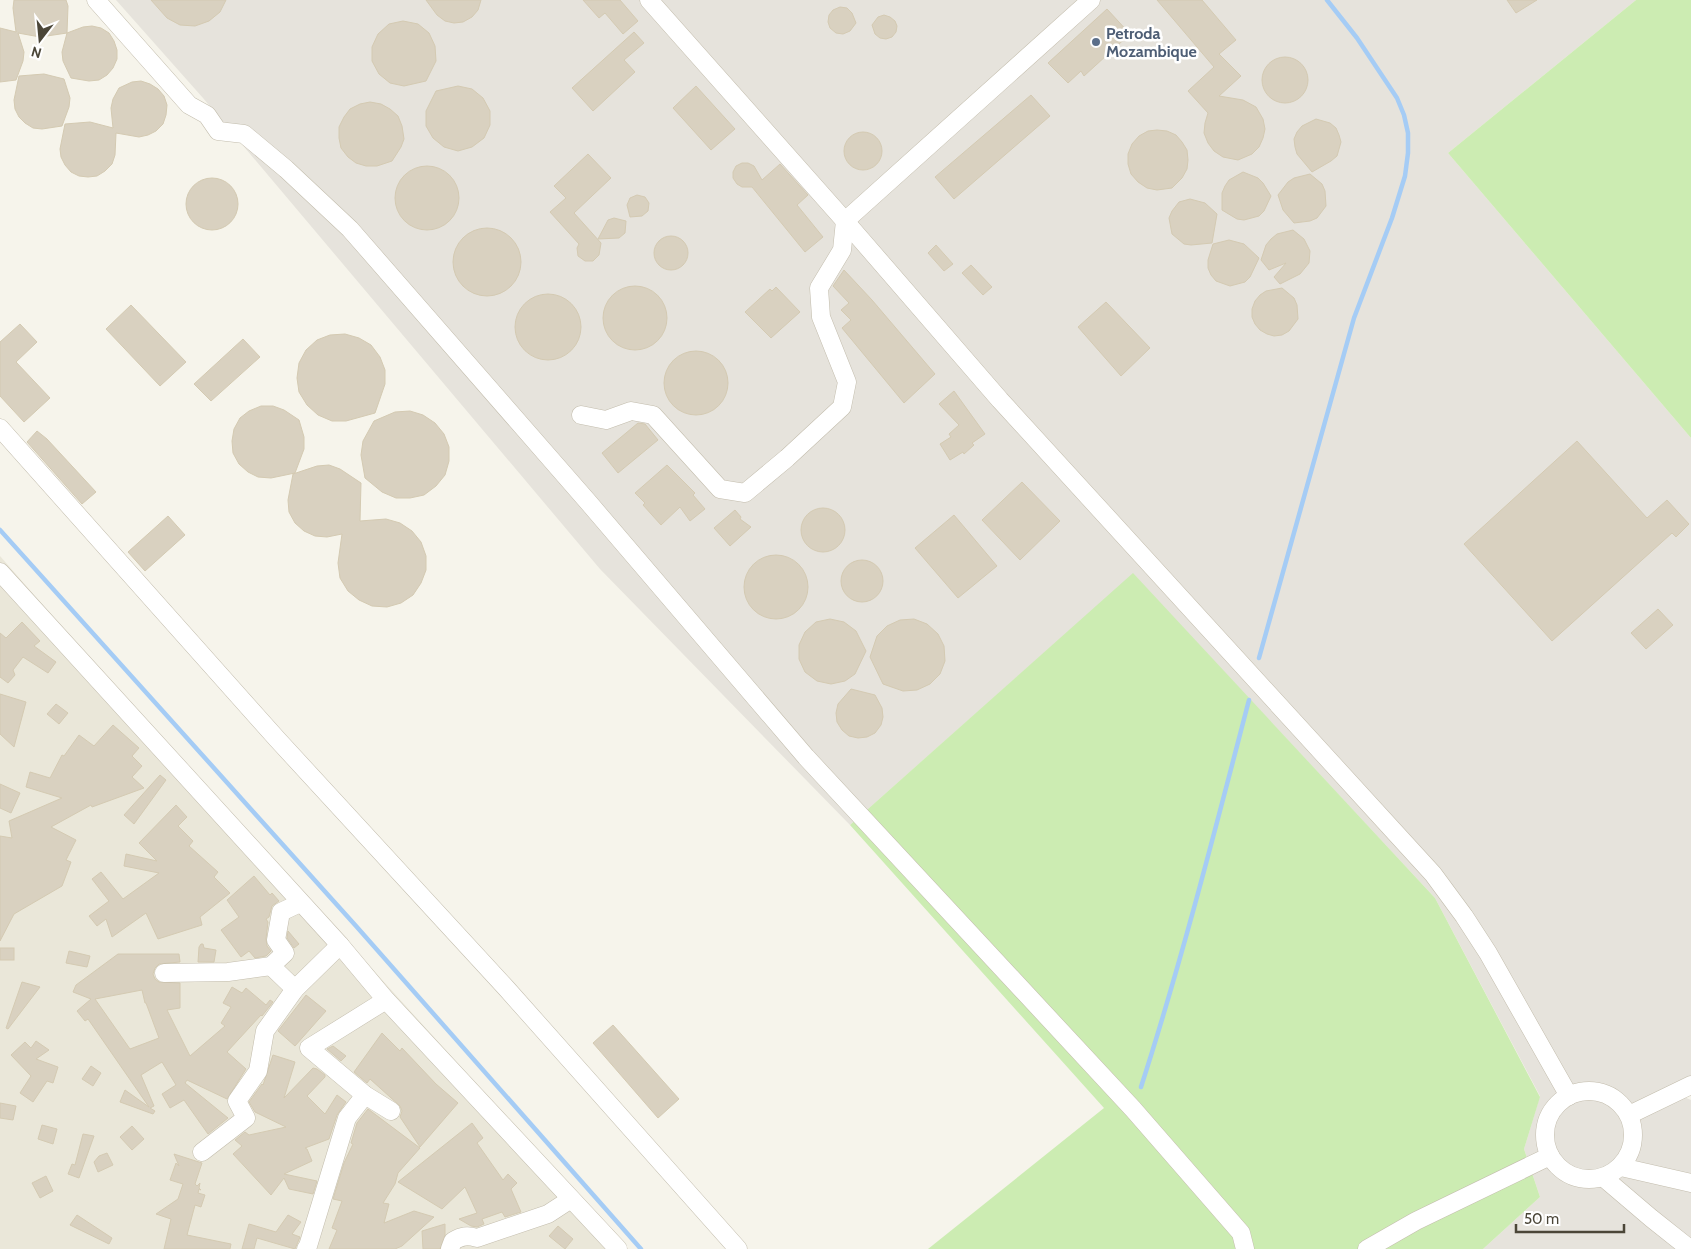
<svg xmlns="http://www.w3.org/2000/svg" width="1691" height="1249" viewBox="0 0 1691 1249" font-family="Cabin,sans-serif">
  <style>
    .residential { fill: #eae7d9 }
    .industrial { fill: #e6e3dc }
    .green { fill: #ccecb2 }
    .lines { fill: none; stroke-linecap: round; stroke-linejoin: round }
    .stream { stroke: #a5ccf5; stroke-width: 4.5 }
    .building { fill: #d9d1c0; stroke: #d4cab2; fill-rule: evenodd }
    .minor-casing { stroke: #c3bdad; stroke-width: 19 }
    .minor { stroke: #fff; stroke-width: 18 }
    .service-dot { fill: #5c6f8a; stroke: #fff; stroke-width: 2 }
    .labels { text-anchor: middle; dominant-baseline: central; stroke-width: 5; stroke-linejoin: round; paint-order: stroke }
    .service-label { font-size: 16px; font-weight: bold; fill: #4e5e75; stroke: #fff; text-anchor: start }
  </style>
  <rect width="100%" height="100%" fill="#f6f4eb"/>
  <polygon class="residential" points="0,556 56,620 626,1249 0,1249"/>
  <polygon class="industrial" points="116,0 1636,0 1448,153 1691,438 1691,1084 1675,1093 1691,1100 1691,1249 1483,1249 1540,1197 1524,1149 1540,1096 1435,898 1133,574 850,825 600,569 203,98"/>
  <g class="green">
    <polygon points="1636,0 1691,0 1691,438 1448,153"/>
    <polygon points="1133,573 1435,898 1540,1097 1524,1149 1540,1197 1483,1249 928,1249 1104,1108 850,825"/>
  </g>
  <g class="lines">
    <g class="stream">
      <polyline points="0,530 356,926 641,1249"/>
      <polyline points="1259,658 1354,318 1392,218 1405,176 1408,153 1408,133 1404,115 1397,98 1357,38 1327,0"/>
      <path d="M1141 1087C1182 960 1215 830 1249 700"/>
    </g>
  </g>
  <g class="building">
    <polygon points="14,0 66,0 68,6 67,33 83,27 92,26 101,28 109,33 114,41 117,50 117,59 113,68 107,75 99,80 89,81 71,78 63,61 62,52 67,33 40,37 18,33 24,52 23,61 16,80 0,82 0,28 16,32 13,8"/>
    <polygon points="151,0 226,0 220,12 209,21 195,26 180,25 167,18"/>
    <polygon points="426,0 481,0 478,10 472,17 463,22 454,23 445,21 437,15"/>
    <polygon points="583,0 620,0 638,21 623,34 605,13 599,18"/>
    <polygon points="1157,0 1202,0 1236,40 1219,54 1241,76 1219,96 1243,100 1256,107 1263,119 1265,129 1263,138 1259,147 1252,154 1238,160 1223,157 1214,151 1208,143 1204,133 1205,123 1208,113 1188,91 1214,67"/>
    <polygon points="1507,0 1537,0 1516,13"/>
    <polygon points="840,7 847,8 852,13 856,23 850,31 843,34 836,33 830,28 828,22 829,15 833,10"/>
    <polygon points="1107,9 1130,34 1084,76 1081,71 1068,83 1048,63"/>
    <polygon points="884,15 890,17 895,21 897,26 896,32 892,37 886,39 880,38 875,34 872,25 878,17"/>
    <polygon points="403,21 418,24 429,33 435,46 436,61 426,81 404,86 390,83 379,74 372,61 372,47 378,34 389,24"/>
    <polygon points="634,32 644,43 624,60 635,72 593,111 572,88"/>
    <circle cx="1285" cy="80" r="23"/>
    <polygon points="44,74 64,79 70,98 69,107 62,126 42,129 33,128 25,123 19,117 15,109 14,100 19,76"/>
    <polygon points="141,81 150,84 158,89 164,96 167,105 166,115 163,124 156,131 148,135 139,137 116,133 115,155 112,164 105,171 97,176 88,177 79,176 71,172 65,165 61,157 60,149 65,124 90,122 113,128 111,108 113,99 119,88 132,82"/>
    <polygon points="458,86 472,89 483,98 490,111 490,125 484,138 472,147 458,151 444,147 433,138 426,126 426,111 436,91"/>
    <polygon points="696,86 735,129 711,150 673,108"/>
    <polygon points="1031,95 1050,116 954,199 935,177"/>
    <polygon points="370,102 381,104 390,109 398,116 402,126 404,139 401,147 392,161 377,166 366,166 356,163 348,157 341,148 339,138 339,127 344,117 350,109 360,104"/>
    <polygon points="1316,119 1330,123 1336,128 1339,135 1341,142 1337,156 1331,161 1312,172 1297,154 1295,147 1294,139 1297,132 1302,126"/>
    <polygon points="1157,130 1167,131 1176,135 1182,142 1187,150 1188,160 1187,169 1182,178 1172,188 1157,190 1147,188 1138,182 1131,174 1128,164 1128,154 1132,144 1139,136 1148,131"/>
    <circle cx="863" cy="151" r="19"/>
    <polygon points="588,154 611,178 574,213 601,243 599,255 593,261 585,261 578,256 577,248 579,244 550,212 566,198 554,186"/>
    <polygon points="742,163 748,163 754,166 762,180 780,164 808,195 797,205 823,237 805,252 752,187 742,187 737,184 733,178 733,172 736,166"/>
    <circle cx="427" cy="198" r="32"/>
    <polygon points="1243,172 1258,178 1263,183 1271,196 1264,211 1259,216 1244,220 1237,219 1222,210 1222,193 1225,186 1229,180"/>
    <polygon points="1310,174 1322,184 1325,191 1326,206 1317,218 1310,221 1294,223 1283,210 1278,195 1288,182 1294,178"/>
    <circle cx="212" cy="204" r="26"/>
    <polygon points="637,195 645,197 649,203 648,211 642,216 630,217 627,205 630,198"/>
    <polygon points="1190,199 1205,203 1217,214 1212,243 1191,245 1184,244 1172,234 1169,218 1172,211 1179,202"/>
    <polygon points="614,218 626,221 625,233 619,238 598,239 608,220"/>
    <circle cx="487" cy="262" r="34"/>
    <polygon points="1293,230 1304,239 1310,251 1309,263 1300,274 1280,284 1274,277 1286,263 1269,270 1261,260 1266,245 1271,239 1277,234"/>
    <circle cx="671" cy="253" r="17"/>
    <polygon points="1229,240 1244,244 1259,258 1250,277 1245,282 1230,286 1216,281 1211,275 1208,268 1208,260 1213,244"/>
    <polygon points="936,245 953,264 944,271 928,253"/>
    <polygon points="971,265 992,287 983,295 962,273"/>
    <polygon points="844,270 872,300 935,374 904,403 842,328 851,320 841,310 849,303 833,286"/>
    <circle cx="635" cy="318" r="32"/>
    <polygon points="776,287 800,312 771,338 745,312 770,289 772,291"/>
    <polygon points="1282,288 1294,298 1297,305 1298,319 1289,331 1282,335 1274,336 1267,334 1260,330 1255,324 1252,317 1252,309 1255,301 1260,295 1266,291"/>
    <circle cx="548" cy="327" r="33"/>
    <polygon points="1106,302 1150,348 1121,376 1078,327"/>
    <polygon points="131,305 186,362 160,386 106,329"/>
    <polygon points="20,324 37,342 16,362 50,398 24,422 0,396 0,342"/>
    <polygon points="345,334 359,338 371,345 380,357 385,370 385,384 375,413 346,421 332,421 318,415 307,405 299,392 297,378 299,363 306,350 317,340 330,335"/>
    <polygon points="243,339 260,357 211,401 194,384"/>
    <circle cx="696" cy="383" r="32"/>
    <polygon points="954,391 985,434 972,443 974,445 964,454 963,452 950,460 940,444 951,437 949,434 959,425 939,404"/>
    <polygon points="261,406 273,406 284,410 299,420 304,437 304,449 295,473 271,478 258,477 248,472 239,464 233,453 232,441 234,429 240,418 249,411"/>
    <polygon points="410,411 423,415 435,423 444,434 449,447 449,461 445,475 436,486 424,495 410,498 396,498 382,492 365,478 361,455 363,441 374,421 395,412"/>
    <polygon points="638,423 645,424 658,440 618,473 602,453"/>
    <polygon points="37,431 47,439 96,492 82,504 27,442"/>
    <polygon points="1577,441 1647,518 1667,500 1689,524 1676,537 1672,533 1552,641 1464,544"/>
    <polygon points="329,465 340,469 361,483 360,521 386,519 400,523 412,531 421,542 426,556 426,570 421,583 413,595 401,603 387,607 372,606 359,600 348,591 340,578 338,563 342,534 327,537 315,536 304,531 295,523 289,512 288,500 293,474 317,466"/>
    <polygon points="667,465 695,493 693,495 705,509 690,521 680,507 661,525 643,505 645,503 635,493"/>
    <polygon points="1022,482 1060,521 1020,560 982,520"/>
    <circle cx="823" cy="530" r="22"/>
    <polygon points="735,510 741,517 740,519 751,527 730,546 714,528"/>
    <polygon points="954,515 997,566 958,598 915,548"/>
    <polygon points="168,516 185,535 145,571 128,552"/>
    <circle cx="776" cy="587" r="32"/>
    <circle cx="862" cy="581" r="21"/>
    <polygon points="1658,609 1673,625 1646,649 1631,633"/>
    <polygon points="830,619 844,622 856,631 866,651 855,674 845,681 831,684 817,681 805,672 799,659 799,645 805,632 816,622"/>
    <polygon points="914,619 927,624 938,634 944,646 945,661 940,674 930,684 917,690 903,691 883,684 870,657 877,636 887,626 900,620"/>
    <polygon points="22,622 40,641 34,646 56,662 48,673 23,657 13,670 15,675 8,683 0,677 0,633 6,638"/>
    <polygon points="851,689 875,695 882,708 883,717 881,725 875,733 867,737 858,738 849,736 842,730 837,722 836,713 838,704"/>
    <polygon points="0,694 26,702 14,747 0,734"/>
    <polygon points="56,704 68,713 59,724 47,714"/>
    <polygon points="113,725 139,748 132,756 142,766 132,777 144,788 92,807 91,805 51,827 76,840 66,860 71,862 62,886 14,914 0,941 0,836 12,838 9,821 62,798 26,787 30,772 50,778 62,755 64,756 79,735 94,746"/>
    <polygon points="160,775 166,780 134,824 124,815"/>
    <polygon points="0,784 20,793 11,813 0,808"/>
    <polygon points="176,805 187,817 178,826 193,841 189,846 218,872 214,877 230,893 200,917 202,925 158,939 146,913 112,937 106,919 97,926 89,916 109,901 92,879 101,872 123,899 159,873 124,866 126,854 157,861 139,843"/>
    <polygon points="254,876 270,895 272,893 279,901 272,906 269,917 266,919 268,922 266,939 267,946 271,951 266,956 255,958 249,951 241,957 221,930 239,917 227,900"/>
    <polygon points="288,931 299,944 294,948 287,938"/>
    <polygon points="201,944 203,944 204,948 216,950 214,962 198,962 199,947"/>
    <rect x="0" y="948" width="14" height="12"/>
    <polygon points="69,951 90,956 87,967 66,963"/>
    <path d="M118 954H179L180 962 159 964 155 968 153 974 155 979 159 982 180 983V1008L167 1010 190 1056 225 1026 221 1023 231 1007 223 1003 232 987 242 993 246 988 266 1005 270 1000 273 1002 262 1016 261 1015 227 1052 246 1069 227 1099 187 1080 185 1083 228 1118 208 1134 184 1100 170 1108 162 1094 176 1085 162 1062 141 1075 154 1106 150 1108 155 1111 153 1114 120 1102 125 1090 149 1107 88 1019 85 1021 77 1011 91 999 73 992 76 985ZM142 990 145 1003H146L159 1038 130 1049 95 999Z"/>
    <polygon points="22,982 40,987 8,1029 6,1028"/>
    <polygon points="306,995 326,1011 295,1046 278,1031"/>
    <polygon points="613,1025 679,1099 658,1118 593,1043"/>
    <polygon points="382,1033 400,1051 402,1048 436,1084 458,1103 420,1147 400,1117 402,1111 400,1106 370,1079 367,1083 354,1072"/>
    <polygon points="36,1041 49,1050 36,1059 58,1067 53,1083 47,1081 33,1102 20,1093 31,1076 11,1055 25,1042 31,1048"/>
    <polygon points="333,1046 346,1056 341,1061 327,1049"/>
    <polygon points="273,1055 295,1062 284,1098 313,1068 317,1069 325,1075 325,1077 307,1096 325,1114 337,1095 346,1102 337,1115 329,1139 305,1148 307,1149 312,1161 284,1174 317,1181 313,1194 289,1189 284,1178 271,1195 233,1154 242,1146 235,1140 245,1132 249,1135 286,1127 255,1112 249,1102 262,1084 263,1085"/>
    <polygon points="91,1066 101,1073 93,1086 82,1079"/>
    <polygon points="0,1103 16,1106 13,1120 0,1118"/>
    <polygon points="368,1109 420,1148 398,1173 395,1184 383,1203 389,1204 384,1223 414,1211 434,1217 402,1246 395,1249 329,1249 337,1230 332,1228 342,1201 333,1199 344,1163 353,1144 351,1143 357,1123"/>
    <polygon points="472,1123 483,1138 477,1143 503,1180 508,1174 517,1183 511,1189 521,1212 505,1217 502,1212 482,1219 484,1224 477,1227 471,1226 459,1219 477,1213 465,1187 442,1209 398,1182"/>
    <polygon points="42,1125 57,1129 53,1144 38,1139"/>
    <polygon points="132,1126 144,1139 132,1150 120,1137"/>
    <polygon points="83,1134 94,1136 79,1178 68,1174 72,1164 75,1165"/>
    <polygon points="107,1153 113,1165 98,1172 94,1162 99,1156"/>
    <polygon points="174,1154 202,1163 195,1184 197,1186 200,1183 199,1188 201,1190 199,1189 198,1193 205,1195 201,1207 195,1205 187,1235 231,1244 230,1249 164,1249 171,1219 156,1214 178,1199 183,1184 170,1180 176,1163 179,1166"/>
    <polygon points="46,1176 53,1191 40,1198 32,1183"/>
    <polygon points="77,1215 112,1238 109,1244 70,1225"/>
    <polygon points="288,1215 301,1222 292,1234 300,1237 295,1249 257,1238 254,1249 242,1249 249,1224 276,1232"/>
    <polygon points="445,1224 445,1235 440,1249 423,1249 422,1231"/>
    <polygon points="558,1226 573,1239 565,1249 549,1236"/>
  </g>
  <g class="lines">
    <g class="minor-casing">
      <g id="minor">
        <polyline points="96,0 189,105 207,115 218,131 244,134 286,169 350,229 589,503 806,757 1133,1109 1241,1233 1245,1249"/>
        <polyline points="649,0 845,221 1000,400 1433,874 1464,916 1488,953 1569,1096"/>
        <polyline points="581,415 606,420 631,411 653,415 720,489 745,493 787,458 842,407 847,382 821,317 819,288 842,250 845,221 1091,0"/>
        <polyline points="0,428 277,739 507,989 738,1249"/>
        <polyline points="0,572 340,945 386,1000 618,1249"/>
        <polyline points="271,966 295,989"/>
        <polyline points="164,973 228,972 271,966 285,953 276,940 281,912 300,903"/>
        <polyline points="386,1000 309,1048 365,1095 391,1111"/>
        <circle cx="1589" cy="1135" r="44"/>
        <polyline points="1629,1115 1691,1085"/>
        <polyline points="202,1152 246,1118 237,1101 258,1071 265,1031 295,989 340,945"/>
        <polyline points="1621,1167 1691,1183"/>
        <polyline points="1604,1178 1651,1218 1690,1249"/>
        <polyline points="306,1249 308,1246 347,1118 365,1095"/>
        <path d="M450 1249 453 1241C462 1236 467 1235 477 1238L548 1214 571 1199"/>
        <polyline points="1367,1249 1416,1221 1550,1156"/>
      </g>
    </g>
    <use href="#minor" class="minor"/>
  </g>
  <circle class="service-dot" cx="1096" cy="42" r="5"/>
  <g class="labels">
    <g class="service-label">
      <text x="1106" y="33">Petroda<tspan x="1106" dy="18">Mozambique</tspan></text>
    </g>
  </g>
  <g transform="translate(40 40) rotate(196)" stroke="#ffffff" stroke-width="4" paint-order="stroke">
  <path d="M0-4L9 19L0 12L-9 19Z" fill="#4b4638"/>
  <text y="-8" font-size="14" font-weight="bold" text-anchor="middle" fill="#4b4638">N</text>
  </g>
  <path d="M1516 1224v8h108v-8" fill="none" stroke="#4b4638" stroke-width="2.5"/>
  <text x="1524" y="1224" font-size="15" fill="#4b4638" stroke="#ffffff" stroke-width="4" paint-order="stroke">50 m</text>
</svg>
